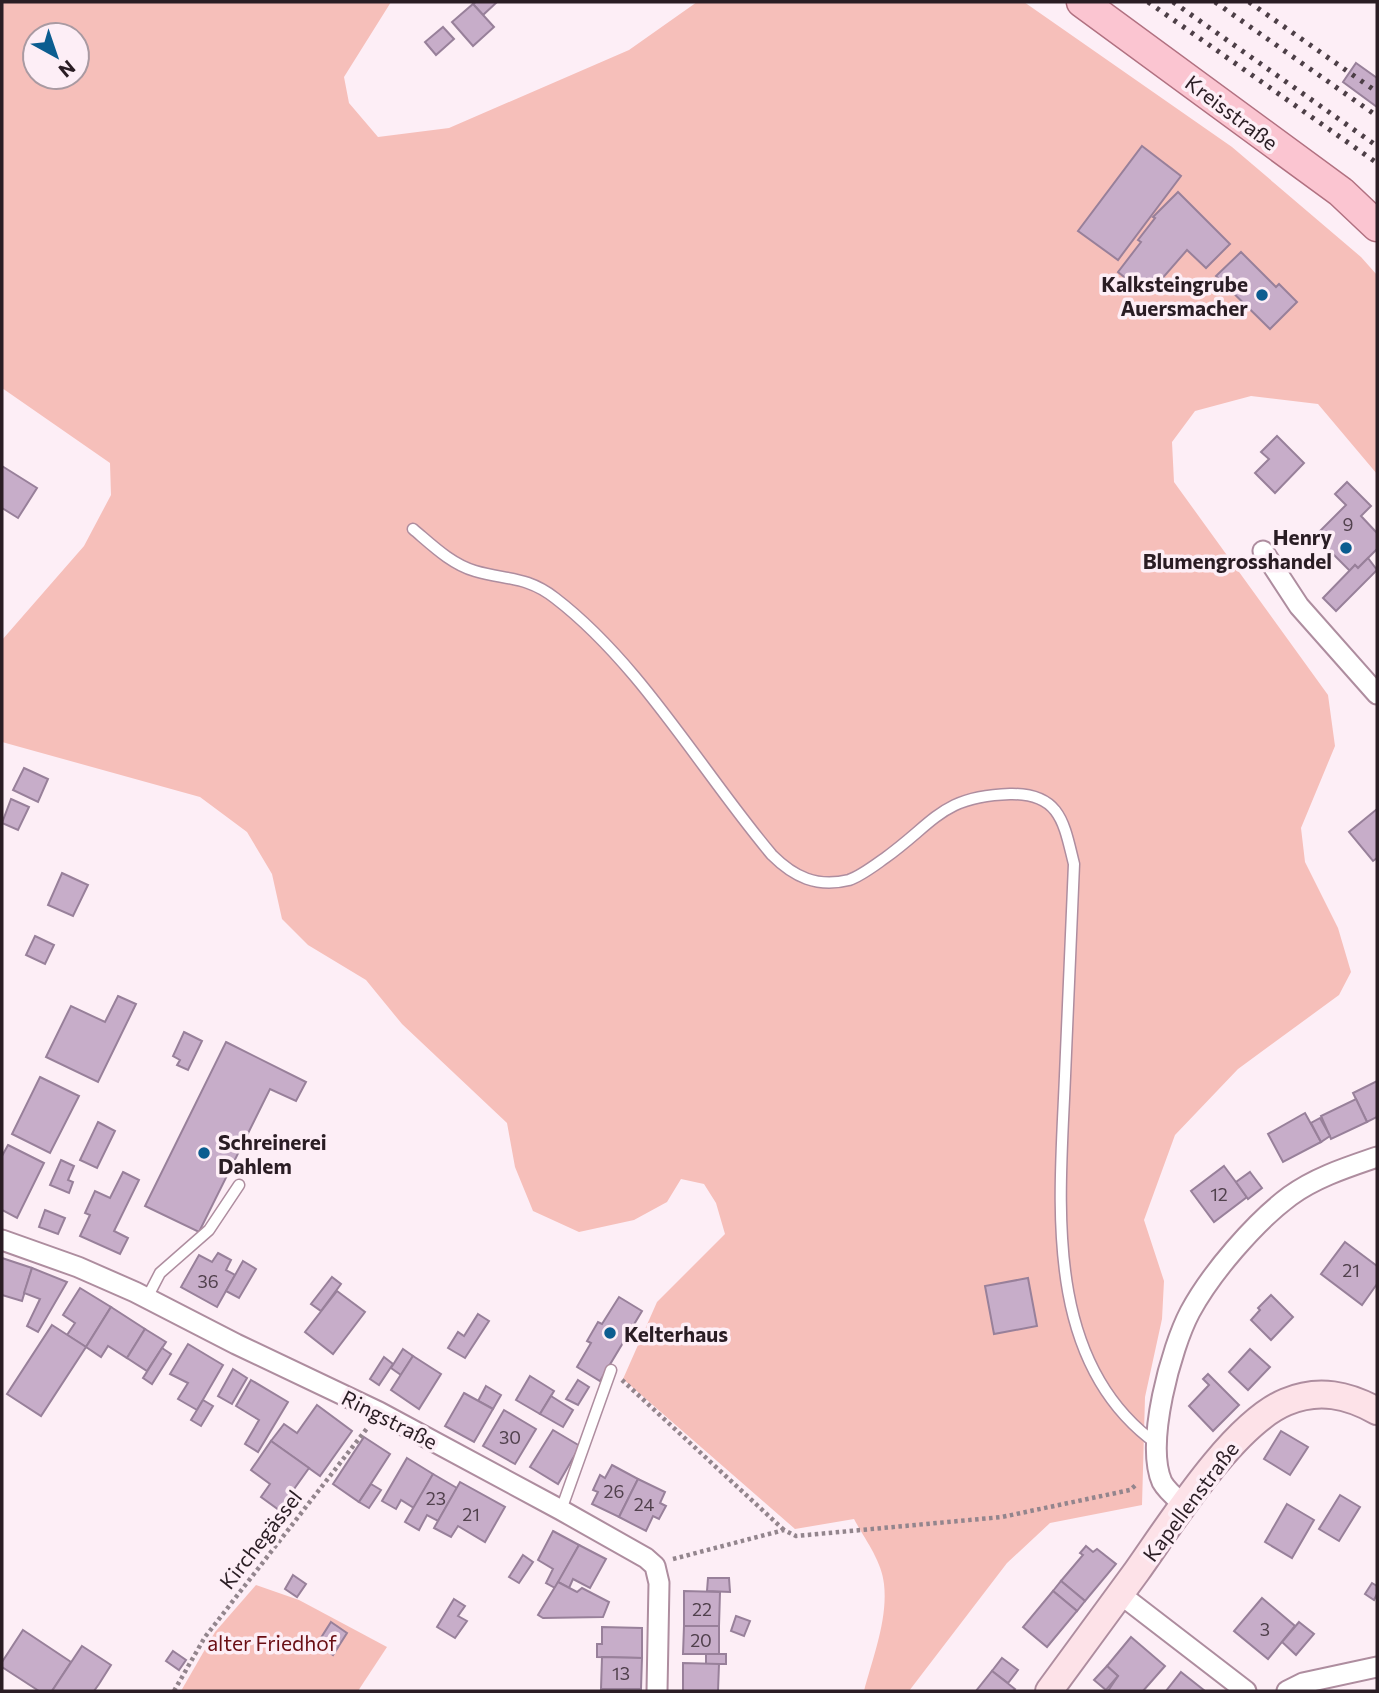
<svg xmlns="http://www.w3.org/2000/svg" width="1379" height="1693" viewBox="0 0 1379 1693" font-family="Commissioner,sans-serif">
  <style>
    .green { fill: #f6bfba; fill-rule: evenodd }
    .building { fill: #c7adc9; stroke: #98809a; stroke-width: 2 }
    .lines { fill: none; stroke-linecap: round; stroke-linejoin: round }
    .lane-casing { stroke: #ae8d9f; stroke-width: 13 }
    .street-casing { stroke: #ae8d9f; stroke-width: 23 }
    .secondary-casing { stroke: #ae8d9f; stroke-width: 30 }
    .primary-casing { stroke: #b17181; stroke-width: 33 }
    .path { stroke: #93858d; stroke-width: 4.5; stroke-dasharray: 3.5 3.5; stroke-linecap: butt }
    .lane { stroke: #fff; stroke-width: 10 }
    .street { stroke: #fff; stroke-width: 19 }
    .secondary { stroke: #fde2e8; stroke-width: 26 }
    .primary { stroke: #fbc5d1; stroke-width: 30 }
    .rail { stroke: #4d3f47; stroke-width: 5; stroke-dasharray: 3.5 7; stroke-linecap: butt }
    .poi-dot { fill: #0c5d90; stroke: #fdeef6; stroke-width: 2.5 }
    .labels { text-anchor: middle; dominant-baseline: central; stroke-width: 7; stroke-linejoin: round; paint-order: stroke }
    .number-label { font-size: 18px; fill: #51414d }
    .street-label { font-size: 21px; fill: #2a1d24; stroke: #fdeef6 }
    .poi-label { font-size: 21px; font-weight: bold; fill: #2a1d24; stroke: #fdeef6; text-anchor: end }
    .park-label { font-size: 21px; fill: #6a0e14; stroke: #fdeef6 }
  </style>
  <rect width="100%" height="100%" fill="#fdeef6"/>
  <g class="green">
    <path d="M2 2H391L344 77 349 103 378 137 449 128 629 50 697 2H1024L1232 147 1361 257 1377 275V474L1318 404 1251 396 1195 411 1172 442 1174 482 1328 695 1335 746 1301 828 1305 862 1338 928 1351 972 1339 995 1238 1069 1175 1135 1144 1220 1164 1281 1162 1319 1145 1397 1142 1505 1050 1523 1007 1563 909 1691H864C873 1657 888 1619 884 1584 882 1561 864 1538 854 1519L795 1529 623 1379 657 1302 725 1234 716 1203 704 1184 681 1179 667 1202 634 1220 579 1232 533 1211 515 1167 507 1123 402 1024 366 980 308 945 282 919 272 874 247 832 200 797 2 742V640L84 546 111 495 110 463 2 388ZM35 35H77V77H35Z"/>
    <polygon points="256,1585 299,1600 387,1647 358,1691 181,1691 215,1632"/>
  </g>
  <g class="building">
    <polygon points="476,2 497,2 483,15 473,4"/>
    <polygon points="473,4 494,27 473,46 452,22"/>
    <polygon points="443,27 454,39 436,55 425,42"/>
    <polygon points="1356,63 1377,78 1377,107 1343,82"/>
    <polygon points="1142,146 1181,176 1118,260 1078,231"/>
    <polygon points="1178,192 1230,244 1206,268 1187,250 1154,288 1145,281 1139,289 1118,272 1141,242 1138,240 1155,218 1153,217"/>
    <polygon points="1241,252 1276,287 1279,284 1297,302 1270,329 1216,276"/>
    <polygon points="1277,436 1304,463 1275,493 1255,473 1269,459 1261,452"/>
    <polygon points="2,466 37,488 18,518 2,508"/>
    <polygon points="1347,482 1371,506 1361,516 1377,533 1377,549 1358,568 1355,565 1350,571 1315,536 1346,505 1335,494"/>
    <polygon points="1368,558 1377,570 1336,611 1323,598 1355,565 1358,568"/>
    <polygon points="24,768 48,779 38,802 13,790"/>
    <polygon points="11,799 29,807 18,830 2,823"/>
    <polygon points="1377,809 1377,858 1373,861 1349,832"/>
    <polygon points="62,873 88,885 73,916 48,905"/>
    <polygon points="35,936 54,945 45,964 26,955"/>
    <polygon points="118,996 136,1004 98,1082 46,1057 71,1006 105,1022"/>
    <polygon points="184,1032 202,1041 188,1070 177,1065 180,1060 173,1056"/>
    <polygon points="226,1042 306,1082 296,1101 270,1089 199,1232 145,1206"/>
    <polygon points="40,1077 79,1096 50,1153 12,1134"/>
    <polygon points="1377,1081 1377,1117 1367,1122 1353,1093"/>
    <polygon points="1356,1099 1367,1122 1331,1139 1321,1116"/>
    <polygon points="1305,1113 1321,1142 1283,1162 1268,1134"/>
    <polygon points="1320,1118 1330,1136 1321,1142 1311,1123"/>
    <polygon points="98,1122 115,1131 97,1168 80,1160"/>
    <polygon points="8,1145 44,1163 17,1218 2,1210 2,1156"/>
    <polygon points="61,1160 74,1166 68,1180 73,1182 69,1193 50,1185"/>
    <polygon points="1224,1166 1247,1197 1214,1222 1191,1191"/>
    <polygon points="123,1172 139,1180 114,1231 128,1238 120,1254 80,1236 90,1215 85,1213 95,1191 110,1198"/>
    <polygon points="1250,1172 1262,1188 1248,1199 1236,1182"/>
    <polygon points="45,1210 65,1218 58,1234 39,1227"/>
    <polygon points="1345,1242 1377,1266 1377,1284 1362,1305 1321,1274"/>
    <polygon points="218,1253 231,1260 226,1270 235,1275 217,1307 181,1287 199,1255 212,1262"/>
    <polygon points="2,1258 32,1268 22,1301 2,1295"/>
    <polygon points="243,1261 256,1269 239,1298 226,1291"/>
    <polygon points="32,1268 67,1282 38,1332 27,1326 40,1299 24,1293"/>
    <polygon points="332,1277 341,1284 321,1311 311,1304"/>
    <polygon points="1028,1278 1037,1326 994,1334 985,1286"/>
    <polygon points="80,1288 111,1307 86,1347 67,1335 75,1323 63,1315"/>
    <polygon points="337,1291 365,1312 333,1354 305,1332"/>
    <polygon points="1271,1295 1293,1317 1271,1340 1251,1320 1260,1310 1258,1308"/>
    <polygon points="619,1297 642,1311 600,1381 577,1367 591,1343 587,1341 598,1322 602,1324"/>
    <polygon points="111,1307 145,1329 127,1358 108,1346 101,1357 86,1347"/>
    <polygon points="478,1314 489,1321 465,1358 448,1348 458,1332 464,1336"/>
    <polygon points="52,1325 86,1347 41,1416 7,1394"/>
    <polygon points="145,1329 166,1342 147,1371 127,1358"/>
    <polygon points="188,1344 223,1365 197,1410 178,1399 188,1383 170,1374"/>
    <polygon points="162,1348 171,1354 152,1384 143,1378"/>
    <polygon points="403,1349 413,1356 401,1375 391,1368"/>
    <polygon points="1250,1349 1270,1367 1248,1390 1229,1372"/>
    <polygon points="413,1356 441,1374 419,1409 391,1390"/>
    <polygon points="384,1357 393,1364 379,1385 370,1379"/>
    <polygon points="233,1369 247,1378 232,1404 218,1396"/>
    <polygon points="1208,1374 1239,1405 1213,1431 1189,1406 1209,1385 1203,1379"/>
    <polygon points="530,1376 554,1391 540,1414 516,1400"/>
    <polygon points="251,1380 288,1402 258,1452 245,1444 259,1420 236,1406"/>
    <polygon points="578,1380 589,1387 578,1405 566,1399"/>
    <polygon points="486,1386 501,1395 493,1409 478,1401"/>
    <polygon points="464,1393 493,1409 474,1442 445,1426"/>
    <polygon points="551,1396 573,1410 563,1427 540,1414"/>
    <polygon points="203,1400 213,1406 201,1426 191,1420"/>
    <polygon points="317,1405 352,1431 320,1476 271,1441 284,1424 297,1433"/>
    <polygon points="504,1410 536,1429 515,1464 483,1446"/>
    <polygon points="553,1430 580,1446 558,1484 530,1467"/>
    <polygon points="1281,1431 1308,1447 1290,1475 1264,1459"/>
    <polygon points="364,1437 390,1454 359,1502 333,1484"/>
    <polygon points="271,1441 309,1468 279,1510 261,1497 270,1484 251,1470"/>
    <polygon points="407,1458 433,1474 414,1508 401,1500 396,1509 382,1501"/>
    <polygon points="612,1465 638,1479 619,1517 592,1504 598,1492 593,1490 600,1475 605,1478"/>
    <polygon points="433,1474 457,1488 438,1521 427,1515 419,1530 405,1522"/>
    <polygon points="638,1479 665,1492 660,1503 666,1506 659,1519 653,1516 646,1531 619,1517"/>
    <polygon points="460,1482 505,1507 485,1542 458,1526 451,1537 434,1528"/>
    <polygon points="371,1484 381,1490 369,1508 359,1502"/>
    <polygon points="1340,1495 1360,1507 1339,1541 1319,1529"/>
    <polygon points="1287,1504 1314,1520 1292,1558 1265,1542"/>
    <polygon points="553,1531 579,1545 555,1588 546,1583 553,1569 538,1560"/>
    <polygon points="579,1545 606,1559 590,1588 573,1579 569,1588 558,1582"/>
    <polygon points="1086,1546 1093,1552 1097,1549 1116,1564 1085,1601 1061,1581 1083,1555 1080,1553"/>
    <polygon points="523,1555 533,1562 519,1583 509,1577"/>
    <polygon points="293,1575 306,1584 297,1597 285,1589"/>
    <polygon points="708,1578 729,1578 730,1592 707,1591"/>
    <polygon points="1061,1581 1085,1601 1077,1611 1053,1591"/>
    <polygon points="558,1582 577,1592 582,1588 609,1602 603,1617 543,1618 538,1615"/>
    <polygon points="1372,1583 1377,1586 1377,1594 1374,1600 1365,1594"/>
    <polygon points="684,1591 720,1592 719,1626 684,1626"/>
    <polygon points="1053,1591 1077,1611 1047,1647 1023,1627"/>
    <polygon points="1262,1598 1295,1626 1268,1659 1234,1631"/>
    <polygon points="454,1599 465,1606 458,1616 467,1621 455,1638 437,1627"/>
    <polygon points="736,1616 750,1621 744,1636 731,1631"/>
    <polygon points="331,1622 347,1633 333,1655 317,1644"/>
    <polygon points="1299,1622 1314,1634 1296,1655 1282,1642"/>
    <polygon points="684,1626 719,1626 719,1654 683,1654"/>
    <polygon points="602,1627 642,1628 642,1658 597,1657 597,1644 602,1644"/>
    <polygon points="23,1630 71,1662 52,1691 39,1691 2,1667 2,1662"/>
    <polygon points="1131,1637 1165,1666 1143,1691 1108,1691 1118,1676 1107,1666"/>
    <polygon points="82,1646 111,1665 99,1684 94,1691 52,1691"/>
    <polygon points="173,1651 186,1660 179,1670 166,1661"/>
    <rect x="706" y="1654" width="20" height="10"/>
    <polygon points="602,1657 642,1658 641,1689 601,1689"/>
    <polygon points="1002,1658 1018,1670 1008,1683 992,1671"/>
    <polygon points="683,1663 719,1664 718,1691 683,1691"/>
    <polygon points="1107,1666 1118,1676 1106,1690 1094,1680"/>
    <polygon points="992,1671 1015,1689 1013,1691 976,1691"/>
    <polygon points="1181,1672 1205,1691 1166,1691"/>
  </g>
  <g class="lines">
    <g class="lane-casing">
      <g id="lane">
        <path d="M413 529C432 545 451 564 475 571 506 580 527 576 555 598 641 664 702 772 772 855 794 877 817 888 849 880 861 876 875 865 885 858 935 822 942 796 1010 794 1061 793 1064 824 1074 864 1071 935 1068 1005 1065 1076 1060 1201 1041 1361 1157 1444"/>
        <polyline points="147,1298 160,1273 209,1230 239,1185"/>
        <polyline points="561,1510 611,1370"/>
      </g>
    </g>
    <g class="street-casing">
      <g id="street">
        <polyline points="1263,551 1299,606 1377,694"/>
        <polyline points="2,1240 78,1267 135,1292 236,1344 379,1412 561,1510 646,1558 655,1566 659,1583 657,1691"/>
        <path d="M1184 1505C1176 1498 1167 1491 1162 1482 1145 1443 1171 1348 1190 1312 1211 1273 1255 1222 1290 1196 1316 1177 1348 1167 1377 1157"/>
        <polyline points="1120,1594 1246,1691"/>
        <polyline points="1287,1691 1303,1683 1377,1667"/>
      </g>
    </g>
    <g class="secondary-casing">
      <path id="secondary" d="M1049 1691C1078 1651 1108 1611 1137 1571 1171 1523 1233 1424 1286 1402 1319 1388 1348 1395 1377 1411"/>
    </g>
    <g class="primary-casing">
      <polyline id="primary" points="1082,2 1341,192 1377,226"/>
    </g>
    <g class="path">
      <polyline points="622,1380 784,1530"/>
      <polyline points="673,1559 784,1530 796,1536 1002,1517 1130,1490 1137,1484"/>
      <polyline points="174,1691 205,1637 368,1427"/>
    </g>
    <use href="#lane" class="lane"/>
    <use href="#street" class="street"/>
    <use href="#secondary" class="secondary"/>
    <use href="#primary" class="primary"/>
    <g class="rail">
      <polyline points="1148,2 1377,163"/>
      <polyline points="1173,2 1377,146"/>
      <polyline points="1215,2 1377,116"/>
      <polyline points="1249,2 1377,92"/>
    </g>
  </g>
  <g class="poi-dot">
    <circle cx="1262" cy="295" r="7"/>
    <circle cx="1346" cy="548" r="7"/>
    <circle cx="204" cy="1153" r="7"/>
    <circle cx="610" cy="1333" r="7"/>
  </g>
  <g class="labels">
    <g class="number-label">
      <text x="1348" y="524">9</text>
      <text x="1219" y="1194">12</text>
      <text x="1351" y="1270">21</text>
      <text x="208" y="1281">36</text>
      <text x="510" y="1437">30</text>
      <text x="614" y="1491">26</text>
      <text x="436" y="1498">23</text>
      <text x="644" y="1504">24</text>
      <text x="471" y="1514">21</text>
      <text x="702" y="1609">22</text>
      <text x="1265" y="1629">3</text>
      <text x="701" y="1640">20</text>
      <text x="621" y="1673">13</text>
    </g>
    <g class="street-label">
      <text transform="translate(1232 112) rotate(37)">Kreisstraße</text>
      <text transform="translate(390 1419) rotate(27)">Ringstraße</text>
      <text transform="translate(1190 1501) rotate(-53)">Kapellenstraße</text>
      <text transform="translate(260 1539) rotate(-52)">Kirchegässel</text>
    </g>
    <g class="poi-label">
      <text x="1248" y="283">Kalksteingrube<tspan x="1248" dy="24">Auersmacher</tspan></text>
      <text x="1332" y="536">Henry<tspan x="1332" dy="24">Blumengrosshandel</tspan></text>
      <text x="218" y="1141" text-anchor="start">Schreinerei<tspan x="218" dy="24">Dahlem</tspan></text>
      <text x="624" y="1333" text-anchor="start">Kelterhaus</text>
    </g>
    <g class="park-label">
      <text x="272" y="1642">alter Friedhof</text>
    </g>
  </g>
  <rect width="1379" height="1693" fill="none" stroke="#2a1d24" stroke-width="7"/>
  <g transform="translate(56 56) rotate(140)"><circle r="33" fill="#fdeef6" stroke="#a99aa2" stroke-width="2"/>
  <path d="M0-5L12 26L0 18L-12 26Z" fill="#0c5d90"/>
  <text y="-10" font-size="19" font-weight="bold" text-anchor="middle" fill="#2a1d24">N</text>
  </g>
</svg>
